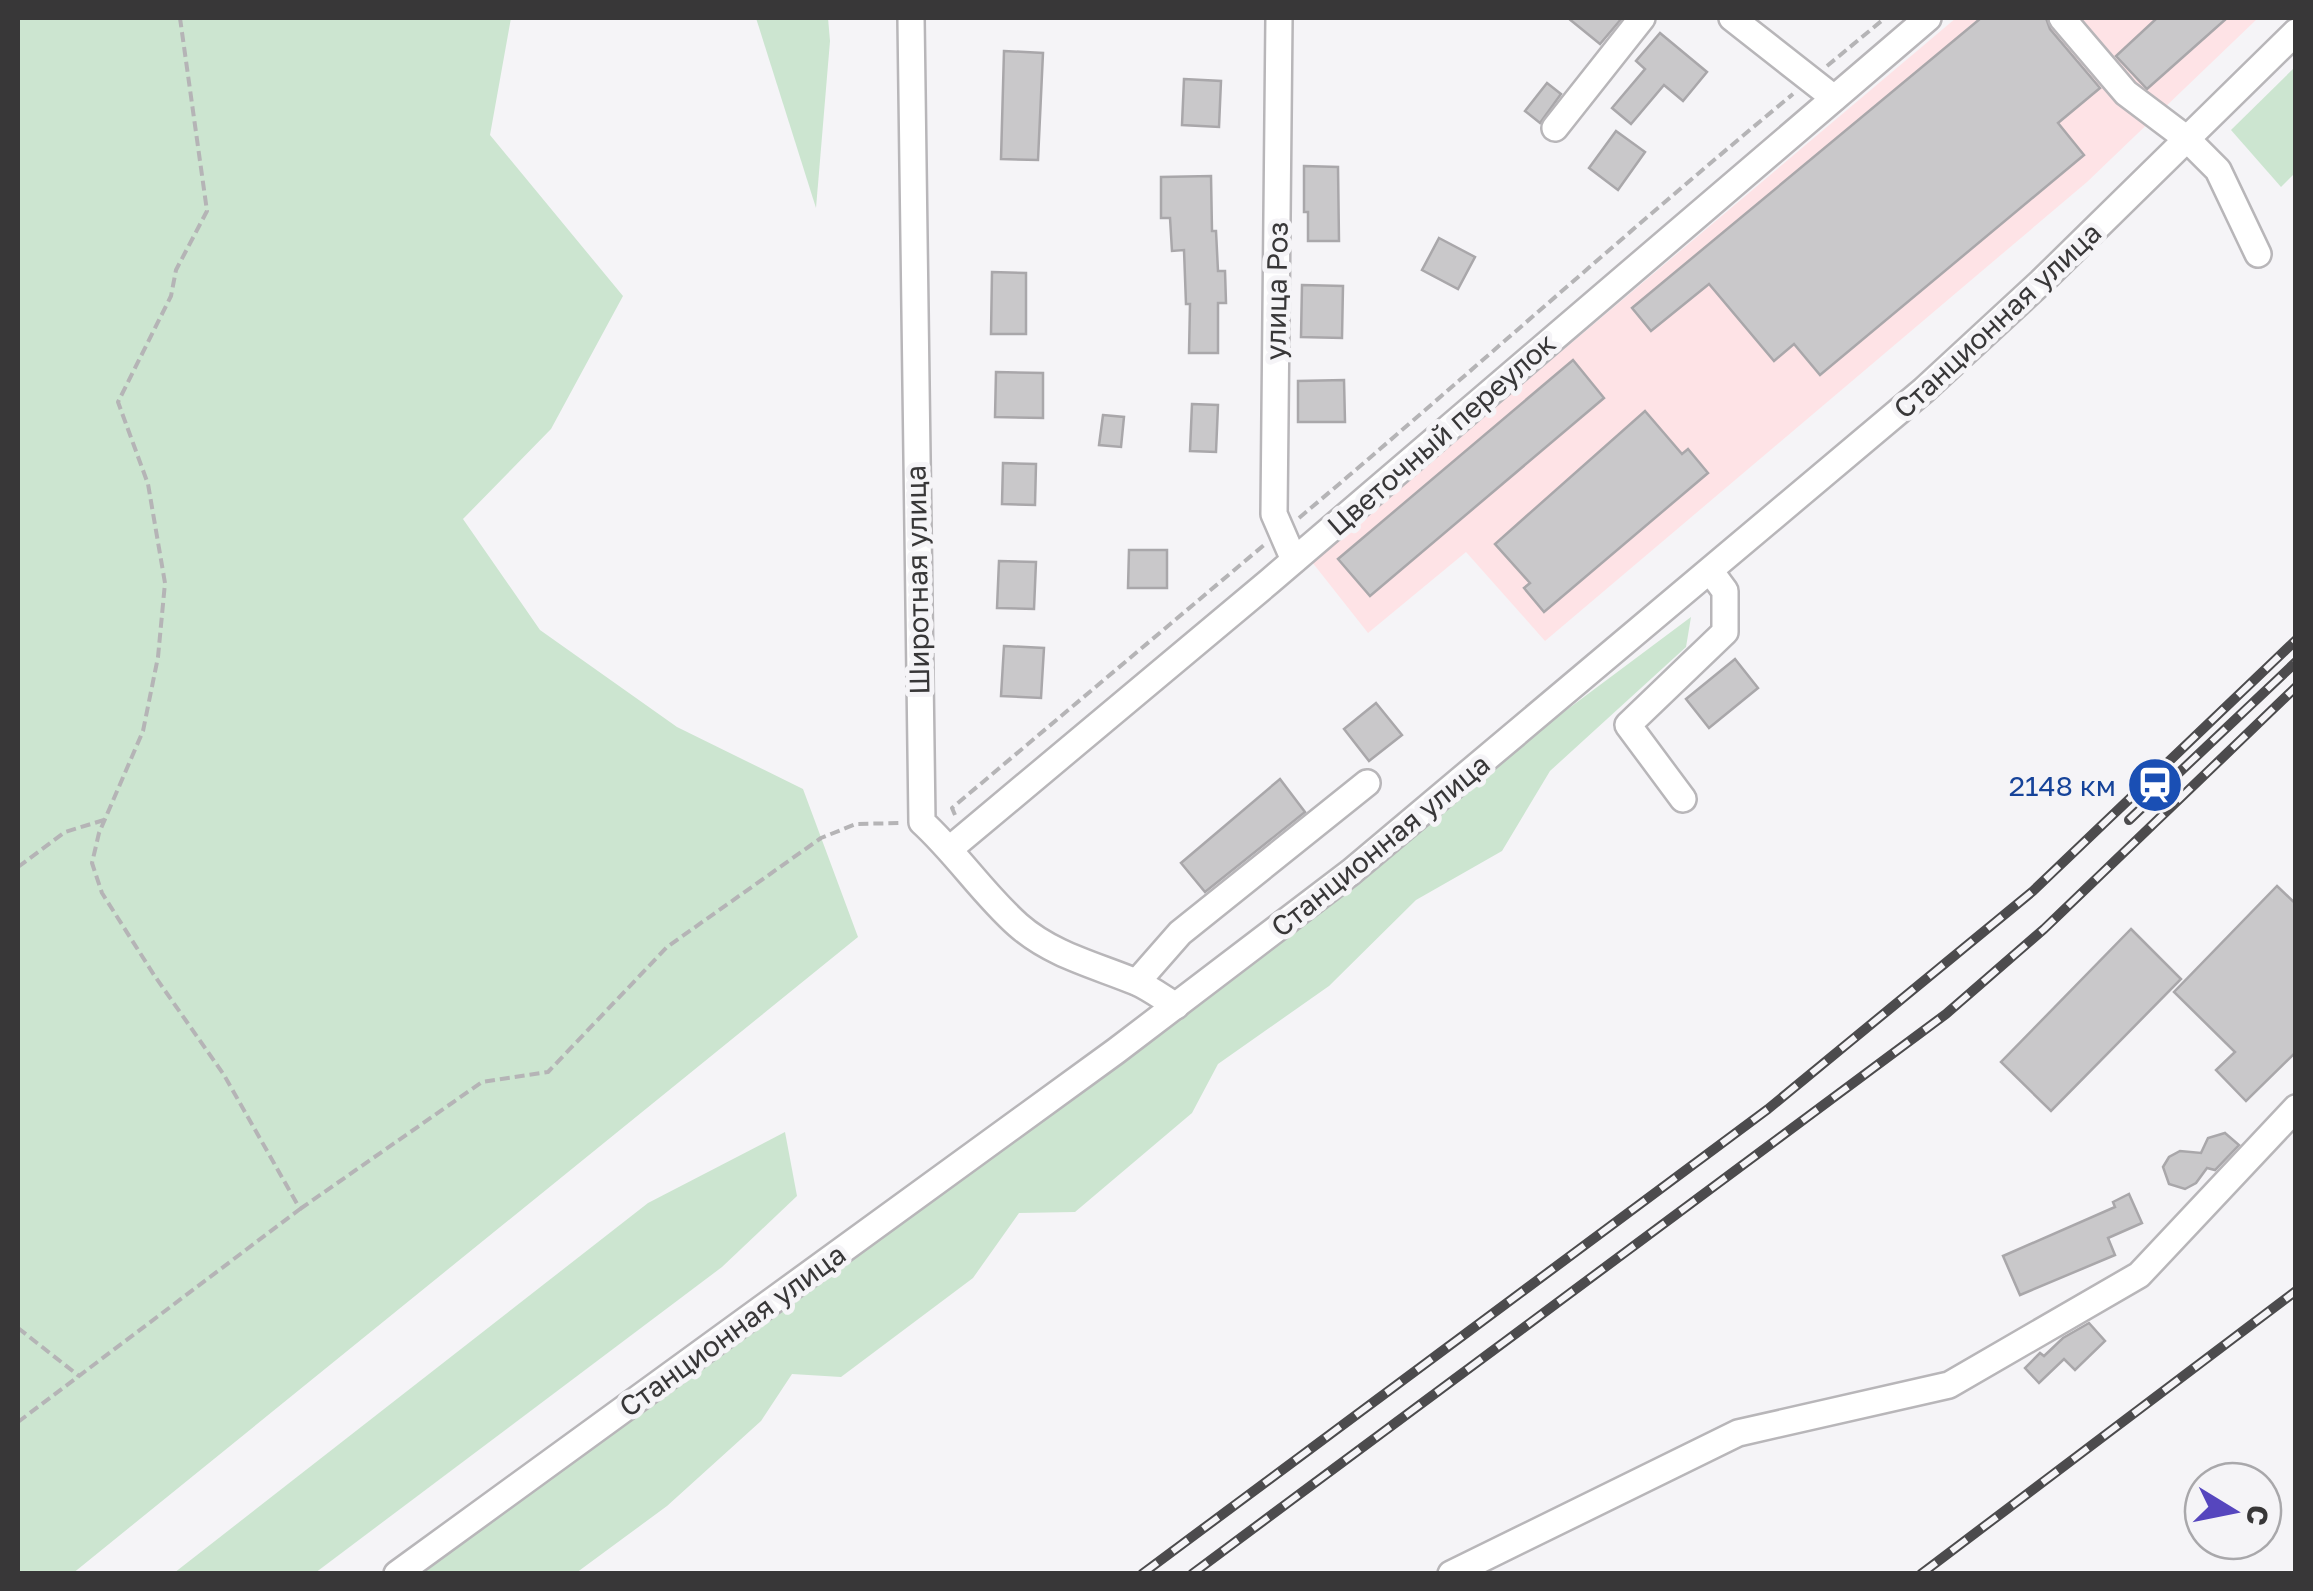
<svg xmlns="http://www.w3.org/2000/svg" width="2313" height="1591" viewBox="0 0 2313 1591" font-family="'Golos Text',sans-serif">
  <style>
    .industrial { fill: #fee3e6 }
    .green { fill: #cce5d0 }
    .building { fill: #c9c8ca; stroke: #a9a7aa; stroke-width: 2.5 }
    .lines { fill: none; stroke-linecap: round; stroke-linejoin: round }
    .minor-casing { stroke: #b8b6b9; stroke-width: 30 }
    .path { stroke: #b5b4b6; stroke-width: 4; stroke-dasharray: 10 5; stroke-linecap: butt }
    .minor { stroke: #fff; stroke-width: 25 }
    .rail-casing { stroke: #4c4b4d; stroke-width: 10 }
    .rail { stroke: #f5f4f7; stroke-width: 6; stroke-dasharray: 19; stroke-linecap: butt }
    .labels { text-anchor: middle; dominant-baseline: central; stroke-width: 10; stroke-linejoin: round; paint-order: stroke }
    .street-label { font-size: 28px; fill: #383738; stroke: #f5f4f7 }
    .transit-label { font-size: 28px; fill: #164399; stroke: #f5f4f7; text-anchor: end }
  </style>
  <rect width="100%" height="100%" fill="#f5f4f7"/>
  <polygon class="industrial" points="1956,18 2258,18 2087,182 1545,641 1466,552 1368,633 1312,562"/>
  <g class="green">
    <polygon points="18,18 511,18 490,135 623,296 551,429 463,519 540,630 677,727 803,789 858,937 72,1574 18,1573"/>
    <polygon points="756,18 828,18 830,41 816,208"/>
    <polygon points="2295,67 2295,173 2281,187 2231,130"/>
    <polygon points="1691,617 1686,647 1550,771 1502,851 1416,900 1329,986 1218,1064 1192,1113 1075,1212 1019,1213 973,1278 841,1377 792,1374 761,1421 667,1506 576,1573 411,1574"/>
    <polygon points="785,1132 797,1196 722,1267 315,1573 174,1573 648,1203"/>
  </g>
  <g class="building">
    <polygon points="1568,18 1622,18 1600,44"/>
    <polygon points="1981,18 2046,18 2050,29 2100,88 2058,123 2084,155 1820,375 1794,344 1774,361 1709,284 1651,331 1632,308"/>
    <polygon points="2157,18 2227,18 2147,89 2116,56"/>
    <polygon points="1660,33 1707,72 1683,101 1664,85 1631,124 1612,108 1645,69 1636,61"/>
    <polygon points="1004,51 1043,53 1038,160 1001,159"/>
    <polygon points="1184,79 1221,81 1219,127 1182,125"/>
    <polygon points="1547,83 1561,94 1540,123 1525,111"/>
    <polygon points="1616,131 1645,152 1618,190 1589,168"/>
    <polygon points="1304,166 1338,167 1339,241 1308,241 1308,212 1304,212"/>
    <polygon points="1211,176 1212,231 1216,231 1218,271 1225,271 1226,303 1218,303 1218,353 1189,353 1190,304 1186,304 1184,250 1172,251 1170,218 1161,218 1161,177"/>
    <polygon points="1439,238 1475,257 1458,289 1422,270"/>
    <polygon points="992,272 1026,273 1026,334 991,334"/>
    <polygon points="1302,285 1343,286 1342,338 1301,337"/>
    <polygon points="1573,360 1604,398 1370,596 1338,559"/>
    <polygon points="996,372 1043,373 1043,418 995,417"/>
    <polygon points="1344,380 1345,422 1298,422 1298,381"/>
    <polygon points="1192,404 1218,405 1216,452 1190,451"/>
    <polygon points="1645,411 1682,454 1688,449 1708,473 1544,612 1524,588 1530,583 1495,544"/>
    <polygon points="1103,415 1124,417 1121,447 1099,445"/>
    <polygon points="1003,463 1036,464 1035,505 1002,504"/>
    <polygon points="1129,550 1167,550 1167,588 1128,588"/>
    <polygon points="999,561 1036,562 1034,609 997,608"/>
    <polygon points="1004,646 1044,648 1041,698 1001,696"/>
    <polygon points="1735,659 1758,688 1709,728 1686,699"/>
    <polygon points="1376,703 1402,735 1369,761 1344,729"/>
    <polygon points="1280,779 1305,812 1205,892 1181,863"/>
    <polygon points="2277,886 2296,904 2296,1052 2246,1101 2216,1070 2235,1052 2174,992"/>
    <polygon points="2131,929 2181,979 2051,1111 2001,1062"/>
    <polygon points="2225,1133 2239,1145 2215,1170 2207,1168 2196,1183 2185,1189 2169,1184 2163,1167 2169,1157 2180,1151 2201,1153 2208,1138"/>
    <polygon points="2129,1194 2142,1223 2108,1238 2115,1255 2020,1295 2003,1256 2115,1207 2113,1202"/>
    <polygon points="2089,1323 2105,1341 2075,1370 2064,1359 2039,1383 2025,1368 2040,1353 2044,1356 2063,1338"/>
  </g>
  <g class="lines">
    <g class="minor-casing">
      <g id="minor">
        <path d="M911 18 922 822C957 854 983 894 1018 925 1052 955 1095 965 1136 982 1150 988 1163 998 1176 1006"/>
        <polyline points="1279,18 1274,514 1294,560"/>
        <polyline points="1732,18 1834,98"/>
        <polyline points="2062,18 2126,93 2187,139 2218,170 2258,254"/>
        <polyline points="1555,128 1642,18"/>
        <polyline points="1683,799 1628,725 1725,632 1725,591 1711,572"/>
        <polyline points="951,848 1270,581 1928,18"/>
        <polyline points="1137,982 1180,933 1367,783"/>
        <polyline points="397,1574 1116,1051 1351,872 1924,390 2041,282 2296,32"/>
        <polyline points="1451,1574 1738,1433 1949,1385 2139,1275 2296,1108"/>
      </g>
    </g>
    <g class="path">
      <polyline points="1827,66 1885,18"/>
      <path d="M1299 518C1465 378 1626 232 1793 94"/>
      <polyline points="955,815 952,808 1264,545"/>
      <polyline points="18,867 65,832 104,820"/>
      <polyline points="300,1209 482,1082 548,1072 667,947 821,838 856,824 902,823"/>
      <polyline points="18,1328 79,1376"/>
      <polyline points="18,1422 300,1209 224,1075 154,975 102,893 92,863 99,833 143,731 158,657 165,583 148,484 118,402 171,296 176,270 207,211 180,18"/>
    </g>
    <use href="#minor" class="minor"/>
    <g class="rail-casing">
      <g id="rail">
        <polyline points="2129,820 2296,662"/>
        <polyline points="1142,1574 1768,1109 2033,891 2296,640"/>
        <polyline points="1192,1574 1946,1014 2044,929 2296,687"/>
        <polyline points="1921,1574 2296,1291"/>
      </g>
    </g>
    <use href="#rail" class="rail"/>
  </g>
  <defs>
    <g id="station-disc" transform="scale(2.875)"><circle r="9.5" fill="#1a4fb4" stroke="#f5f4f7"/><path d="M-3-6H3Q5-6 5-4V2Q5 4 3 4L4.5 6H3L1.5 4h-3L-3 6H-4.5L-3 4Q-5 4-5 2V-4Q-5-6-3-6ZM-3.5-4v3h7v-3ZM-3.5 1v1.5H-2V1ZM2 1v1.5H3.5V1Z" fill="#fff"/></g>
  </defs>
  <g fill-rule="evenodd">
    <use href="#station-disc" x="2155" y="785"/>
  </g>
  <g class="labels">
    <g class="street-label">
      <text transform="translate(1276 291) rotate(-89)">улица Роз</text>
      <text transform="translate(1997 320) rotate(-43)">Станционная улица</text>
      <text transform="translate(1441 434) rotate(-41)">Цветочный переулок</text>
      <text transform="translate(917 580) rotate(-91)">Широтная улица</text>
      <text transform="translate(1380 845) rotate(-39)">Станционная улица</text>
      <text transform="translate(732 1330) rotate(-36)">Станционная улица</text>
    </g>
    <g class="transit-label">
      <text x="2116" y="785">2148 км</text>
    </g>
  </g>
  <rect width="2313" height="1591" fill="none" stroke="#383738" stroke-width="40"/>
  <g transform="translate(2233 1511) rotate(100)"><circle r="48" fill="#f5f4f7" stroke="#a9a8ab" stroke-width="2.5"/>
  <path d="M0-8L18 38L0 25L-18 38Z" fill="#5646be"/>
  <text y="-15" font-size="28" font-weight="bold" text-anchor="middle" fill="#383738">С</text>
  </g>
</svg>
